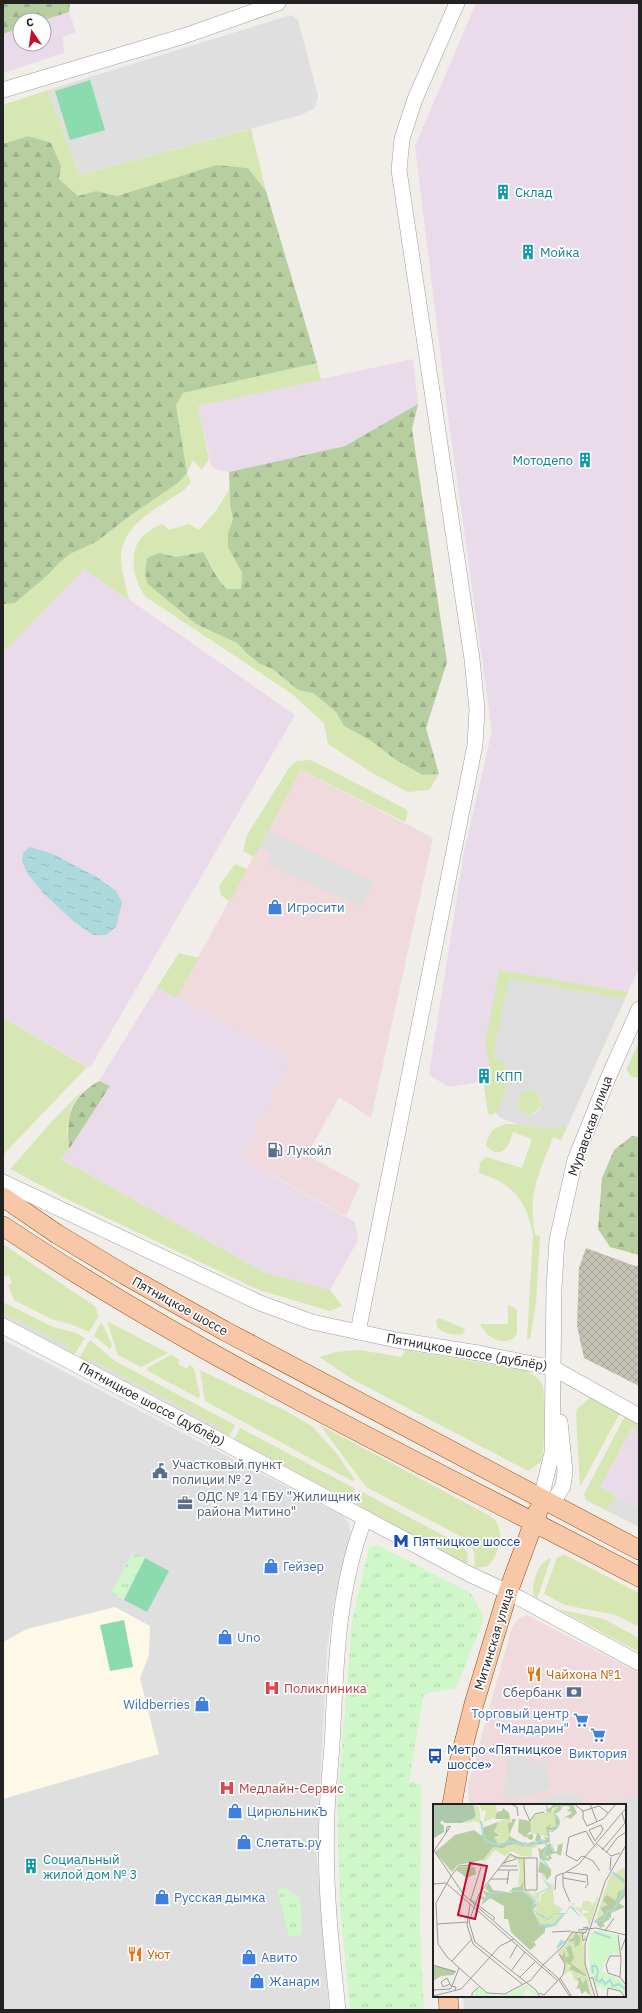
<svg xmlns="http://www.w3.org/2000/svg" width="642" height="2013" viewBox="0 0 642 2013" font-family="'IBM Plex Sans',sans-serif">
  <style>
    .residential { fill: #dfdfdf }
    .commercial { fill: #f0dadd }
    .industrial { fill: #eadbea }
    .education { fill: #fdf9e6 }
    .construction { fill: url(#construction-cross-hatch) }
    .grass { fill: #d6e7b3 }
    .forest { fill: url(#forest-firs) }
    .park { fill: url(#park-tufts) }
    .pitch { fill: #8cdbae }
    .parking { fill: #dedede; fill-rule: evenodd }
    .water { fill: url(#water-ripples) }
    .lines { fill: none; stroke-linecap: round; stroke-linejoin: round }
    .minor-casing { stroke: #9f9f9f; stroke-width: 16 }
    .major-casing { stroke: #964e09; stroke-width: 20 }
    .minor { stroke: #fff; stroke-width: 15 }
    .major { stroke: #f7c7a8; stroke-width: 19 }
    .labels { text-anchor: middle; dominant-baseline: central; stroke-width: 3.5; stroke-linejoin: round; paint-order: stroke }
    .culture-label { font-size: 13px; fill: #0d838f; stroke: #fff; text-anchor: start }
    .shop-label { font-size: 13px; fill: #366cbe; stroke: #fff; text-anchor: start }
    .street-label { font-size: 13px; fill: #222; stroke: #fff }
    .service-label { font-size: 13px; fill: #4e5e75; stroke: #fff; text-anchor: start }
    .transit-label { font-size: 13px; fill: #164399; stroke: #fff; text-anchor: start }
    .food-label { font-size: 13px; fill: #c56008; stroke: #fff; text-anchor: start }
    .health-label { font-size: 13px; fill: #be3a42; stroke: #fff; text-anchor: start }
    .inset-river { fill: none; stroke: #acdadc; stroke-width: 2 }
    .inset-road { fill: none; stroke: #9e9c99; stroke-width: 1 }
    .view { fill: #c70c2e; fill-opacity: 0.15; stroke: #c70c2e; stroke-width: 2 }
    .inset-edge { fill: none; stroke: #222; stroke-width: 2 }
  </style>
  <defs>
    <pattern id="construction-cross-hatch" width="8" height="8" patternUnits="userSpaceOnUse"><rect width="8" height="8" fill="#c5c2b5"/><path d="M0 0l8 8M0 8l8-8" fill="none" stroke="#a9a69b"/></pattern>
    <pattern id="forest-firs" width="22" height="20" patternUnits="userSpaceOnUse"><rect width="22" height="20" fill="#b6cea0"/><path d="M5 1l3.5 6h-7zM16 11l3.5 6h-7z" fill="#9cb18a"/></pattern>
    <pattern id="park-tufts" width="24" height="20" patternUnits="userSpaceOnUse"><rect width="24" height="20" fill="#cff7ca"/><path d="M3 7l-1-3M5 7V3M7 7l1-3M15 17l-1-3M17 17v-4M19 17l1-3" fill="none" stroke="#b1d3ad"/></pattern>
    <pattern id="water-ripples" width="26" height="14" patternUnits="userSpaceOnUse"><rect width="26" height="14" fill="#acdadc"/><path d="M2 4q2-2 4 0t4 0M15 11q2-2 4 0t4 0" fill="none" stroke="#94bbbc"/></pattern>
  </defs>
  <rect width="100%" height="100%" fill="#f1ede9"/>
  <g class="residential">
    <polygon points="291,15 298,20 318,96 315,108 301,115 79,175 48,90"/>
    <polygon points="3,1340 341,1515 349,1523 351,1534 334,1602 327,1649 319,1805 317,1859 329,2010 3,2010"/>
    <polygon points="568,1792 591,1805 522,1805"/>
    <polygon points="639,1796 639,2010 464,2010 463,1996 625,1996 625,1805 594,1805"/>
  </g>
  <g class="commercial">
    <polygon points="301,770 433,838 371,1118 339,1097 307,1155 360,1184 346,1216 242,1159 176,998"/>
    <polygon points="527,1615 639,1673 639,1796 591,1805 568,1792 522,1805 469,1805 468,1785 512,1627 519,1618"/>
  </g>
  <g class="industrial">
    <polygon points="476,3 639,3 639,968 628,992 499,971 485,1043 492,1080 449,1087 429,1075 464,852 492,731 447,408 415,146"/>
    <polygon points="69,12 76,32 63,37 64,53 3,73 3,34 20,28 20,44 44,44 44,20"/>
    <polygon points="413,359 418,404 345,446 229,472 215,469 211,465 198,406"/>
    <polygon points="84,568 295,715 90,1068 3,1018 3,653"/>
    <polygon points="157,987 291,1058 242,1159 355,1222 358,1240 330,1290 263,1272 61,1159 110,1087 99,1081"/>
    <polygon points="632,1428 639,1432 639,1508 600,1487"/>
  </g>
  <polygon class="education" points="115,1607 150,1626 149,1655 140,1678 159,1754 3,1799 3,1642 27,1629"/>
  <polygon class="construction" points="586,1248 635,1266 639,1266 639,1386 584,1358 577,1326 579,1268"/>
  <g class="grass">
    <polygon points="48,90 79,175 251,129 266,191 248,168 216,165 117,196 96,191 78,196 59,179 61,166 28,136 3,144 3,105"/>
    <path d="M317 363 321 380 198 406 209 459 202 470 193 460 187 473 191 482 184 490C160 507 119 525 121 560 122 573 126 587 129 600L84 569 3 653V604L15 603 49 574 59 563 70 554 96 542 131 515 178 483 187 473 175 405 183 393Z"/>
    <path d="M229 490 233 519 228 533V547L242 573 241 589H227L216 578 211 564 203 552 175 557 160 553 174 603 196 624 237 643 247 655 260 664 274 670 298 690 313 693 336 712 344 726 370 740 396 760 421 775 439 774 429 790 408 792 374 774 328 744 324 723 292 694 146 597C133 582 127 550 144 535 149 530 156 527 162 524L169 530 189 524 199 530 215 512Z"/>
    <polygon points="311,760 406,809 408,813 405,822 301,770 254,857 243,851 247,835 289,768 296,761"/>
    <polygon points="235,864 247,869 230,902 221,895 219,886"/>
    <polygon points="179,953 199,958 176,998 157,987"/>
    <polygon points="499,970 628,992 625,999 509,979 503,1061 509,1074 505,1095 499,1110 492,1115 488,1114 483,1081 492,1079 485,1043"/>
    <polygon points="3,1018 87,1067 3,1155"/>
    <polygon points="639,1042 639,1078 632,1077 626,1070"/>
    <polygon points="84,1089 72,1106 67,1129 69,1149 61,1159 263,1272 330,1290 342,1306 330,1311 259,1290 69,1200 10,1169 56,1117"/>
    <path d="M528 1090 534 1091 540 1095C542 1106 538 1113 528 1115L516 1108 520 1094Z"/>
    <path d="M506 1124C529 1123 546 1132 568 1125L561 1140 553 1137C538 1177 528 1192 535 1235L540 1236 536 1303 530 1339H527L533 1236C528 1202 513 1183 479 1173L480 1162 486 1157 522 1168 532 1139 513 1132C509 1146 502 1161 486 1146 490 1131 491 1129 506 1124Z"/>
    <polygon points="3,1244 96,1307 98,1317 89,1332 73,1325 51,1319 14,1300 8,1285 12,1284 9,1275 5,1276 3,1268"/>
    <polygon points="3,1302 53,1327 76,1333 85,1338 74,1355 67,1351 68,1347 3,1313"/>
    <path d="M508 1305 515 1308 517 1311V1334C506 1349 486 1338 480 1324H508Z"/>
    <path d="M440 1318 465 1329 463 1334C453 1336 433 1333 437 1319Z"/>
    <polygon points="107,1321 168,1353 141,1367 118,1355"/>
    <polygon points="102,1323 112,1345 110,1349 94,1336 99,1325"/>
    <polygon points="90,1340 115,1361 235,1425 229,1437 218,1432 220,1428 90,1359 88,1362 79,1358"/>
    <path d="M359 1350 402 1357 405 1350 525 1370C532 1374 541 1379 543 1387 545 1398 545 1452 541 1462L528 1471 352 1379 319 1357 336 1352Z"/>
    <polygon points="171,1355 180,1360 178,1364 187,1369 189,1365 194,1368 200,1396 198,1398 148,1371 147,1368"/>
    <polygon points="200,1370 286,1411 313,1427 336,1453 355,1480 352,1481 205,1401"/>
    <polygon points="591,1397 620,1413 580,1487 576,1413 578,1408"/>
    <polygon points="625,1416 639,1424 639,1432 632,1428 600,1487 616,1496 607,1511 586,1500 584,1494"/>
    <path d="M320 1425 492 1517C506 1530 500 1553 488 1566L474 1568C476 1556 474 1547 466 1539L366 1487Z"/>
    <polygon points="240,1428 354,1488 355,1493 351,1501 234,1439"/>
    <polygon points="362,1492 463,1546 468,1554 467,1565 356,1504"/>
    <polygon points="565,1555 639,1593 639,1627 616,1615 565,1605 544,1594 557,1557"/>
    <path d="M551 1558 537 1599 533 1594C533 1580 537 1563 551 1558Z"/>
    <polygon points="558,1609 604,1619 639,1638 639,1652"/>
  </g>
  <g class="forest">
    <polygon points="3,3 70,3 69,12 44,20 20,20 20,28 3,34"/>
    <polygon points="28,136 51,143 61,166 59,179 78,196 96,191 117,196 216,165 248,168 266,191 317,363 183,393 176,405 187,473 178,483 131,515 96,542 70,554 59,563 49,574 15,603 3,604 3,144"/>
    <path d="M418 404 412 429 447 662 426 728 439 774 422 775 396 760 370 740 344 726 336 712 313 693 298 690 274 670 260 664 247 654 237 643 196 624 148 584 145 574 147 558 160 553 175 557 203 552C213 567 214 577 227 589H241L242 573 228 547V533L233 519 230 505 229 472 345 446Z"/>
    <path d="M99 1081 110 1086 69 1149C66 1116 70 1098 99 1081Z"/>
    <polygon points="632,1136 639,1137 639,1255 610,1247 598,1229 602,1178 614,1150"/>
  </g>
  <g class="park">
    <polygon points="377,1545 471,1593 484,1618 456,1688 424,1694 409,1781 421,1784 420,1928 424,2010 350,2010 340,1906 337,1810 352,1620 369,1548"/>
    <polygon points="133,1552 145,1558 123,1599 111,1593"/>
    <polygon points="285,1888 300,1898 302,1935 289,1936 277,1889"/>
  </g>
  <g class="pitch">
    <polygon points="90,80 105,130 70,140 55,91"/>
    <polygon points="145,1558 169,1571 147,1612 124,1600"/>
    <polygon points="124,1620 133,1667 110,1671 100,1625"/>
  </g>
  <g class="parking">
    <polygon points="270,108 273,116 134,159 132,151"/>
    <polygon points="109,132 112,141 88,148 86,139"/>
    <polygon points="114,151 117,159 84,169 81,161"/>
    <polygon points="269,831 373,882 362,907 266,864 272,853 260,847"/>
    <path d="M509 979 625 999 568 1125 556 1129 543 1128 517 1124 501 1118 496 1113 505 1095 509 1074 503 1061 493 1057ZM528 1090 534 1091 540 1095 541 1101 539 1110 534 1114 528 1115 516 1108 520 1094Z"/>
    <polygon points="3,1313 69,1347 67,1351 3,1318"/>
    <polygon points="3,1350 25,1362 3,1405"/>
    <polygon points="90,1359 220,1428 218,1432 88,1362"/>
    <polygon points="616,1496 639,1508 639,1527 607,1511"/>
    <polygon points="43,1549 92,1574 76,1607 40,1616 15,1604"/>
    <polygon points="284,1719 285,1727 250,1732 249,1724"/>
    <polygon points="261,1736 300,1862 293,1865 254,1739"/>
    <polygon points="508,1751 545,1764 551,1789 503,1802"/>
    <polygon points="172,1767 206,1887 178,1895 144,1775"/>
  </g>
  <polygon class="water" points="30,847 53,854 97,877 116,891 122,902 116,927 106,935 93,935 72,920 43,893 27,873 22,861 23,853"/>
  <g class="lines">
    <g class="minor-casing">
      <g id="minor">
        <polyline points="3,90 184,36 278,3"/>
        <polyline points="3,1182 260,1303 312,1322 396,1340 478,1353 553,1368 639,1416"/>
        <polyline points="3,1326 193,1426 469,1574 508,1592 639,1663"/>
        <polyline points="358,1332 475,745 477,709 472,659 399,170 402,139 415,99 457,3"/>
        <polyline points="541,1498 552,1453 554,1288 557,1240 575,1160 608,1078 639,1009"/>
        <polyline points="552,1504 563,1486 565,1472 560,1422"/>
        <path d="M338 2010C331 1945 324 1879 327 1814 328 1785 332 1755 333 1726 336 1656 339 1584 365 1518"/>
      </g>
    </g>
    <g class="major-casing">
      <g id="major">
        <polyline points="3,1197 57,1234 125,1275 225,1331 639,1550"/>
        <path d="M3 1226C204 1361 425 1464 639 1577"/>
        <polyline points="452,1805 460,1759 474,1704 508,1592 538,1511"/>
        <polyline points="448,1996 449,2010"/>
      </g>
    </g>
    <use href="#minor" class="minor"/>
    <use href="#major" class="major"/>
  </g>
  <defs>
    <g id="building-bare" transform="scale(1.2)"><path d="M-4-6H4V6H1V3H-1V6H-4ZM-2.5-4.3h1.7v1.8h-1.7ZM.8-4.3h1.7v1.8H.8ZM-2.5-1h1.7V.8h-1.7ZM.8-1h1.7V.8H.8Z" fill="#0f9aa8" stroke="#fff" stroke-width="2.5" paint-order="stroke"/></g>
    <g id="shop-bare" transform="scale(1.2)"><path d="M-5-2.5h2.3a2.7 3.5 0 0 1 5.4 0H5L5.5 6h-11ZM-1.5-2.5h3a1.5 2.3 0 0 0-3 0Z" fill="#3f7fe0" stroke="#fff" stroke-width="2.5" paint-order="stroke"/></g>
    <g id="fuel-bare" transform="scale(1.2)"><path d="M-5.5-6h7V0h2V4h1.3V-2.5L3-4.5l.8-.8L6-3V5H2.5V1h-1V6h-7ZM-4.2-4.7v3.2H.2V-4.7Z" fill="#5c6f8a" stroke="#fff" stroke-width="2.5" paint-order="stroke"/></g>
    <g id="civic-bare" transform="scale(1.2)"><path d="M-.6-6.5H3V-4.5H.6V-3L4-1V1h2V6H-6V1h2V-1L-.6-3ZM-1.2 2.5V6h2.4V2.5Z" fill="#5c6f8a" stroke="#fff" stroke-width="2.5" paint-order="stroke"/></g>
    <g id="office-bare" transform="scale(1.2)"><path d="M-6-3h4V-5.5h4V-3h4V5H-6ZM-1-4.5V-3h2v-1.5ZM-6 0V1H6V0Z" fill="#5c6f8a" stroke="#fff" stroke-width="2.5" paint-order="stroke"/></g>
    <g id="metro-bare" transform="scale(1.2)"><path d="M-5.5 5V-5H-3L0 0L3-5H5.5V5H3V-.5L0 4L-3-.5V5Z" fill="#1a4fb4" stroke="#fff" stroke-width="2.5" paint-order="stroke"/></g>
    <g id="restaurant-bare" transform="scale(1.2)"><path d="M-5-6h1v4h1v-4h1v4h1v-4h1v5L-1.5 .5V6h-2V.5L-5-1ZM5-6V6H3V1.5H1.5Q1.5-4 5-6Z" fill="#e8710a" stroke="#fff" stroke-width="2.5" paint-order="stroke"/></g>
    <g id="hospital-bare" transform="scale(1.2)"><path d="M-5-5h3v3.5h4V-5h3V5h-3V1.5h-4V5h-3Z" fill="#e0444e" stroke="#fff" stroke-width="2.5" paint-order="stroke"/></g>
    <g id="bank-bare" transform="scale(1.2)"><path d="M-6-4H6V4H-6ZM0-2.3a2.3 2.3 0 1 0 0 4.6a2.3 2.3 0 1 0 0-4.6Z" fill="#5c6f8a" stroke="#fff" stroke-width="2.5" paint-order="stroke"/></g>
    <g id="supermarket-bare" transform="scale(1.2)"><path d="M-6-5.5h2.5l.6 2H6L4.5 2H-2.5L-4.4-4H-6ZM-1.5 3.2a1.3 1.3 0 1 0 .1 0ZM3 3.2a1.3 1.3 0 1 0 .1 0Z" fill="#3f7fe0" stroke="#fff" stroke-width="2.5" paint-order="stroke"/></g>
    <g id="bus-bare" transform="scale(1.2)"><path d="M-5-6H5V4H4V6H2V4H-2V6H-4V4H-5ZM-3.5-4V0h7V-4ZM-3.5 1.2v1.5H-2V1.2ZM2 1.2v1.5H3.5V1.2Z" fill="#1a4fb4" stroke="#fff" stroke-width="2.5" paint-order="stroke"/></g>
  </defs>
  <g fill-rule="evenodd">
    <use href="#building-bare" x="503" y="192"/>
    <use href="#building-bare" x="528" y="252"/>
    <use href="#building-bare" x="585" y="460"/>
    <use href="#shop-bare" x="275" y="907"/>
    <use href="#building-bare" x="484" y="1076"/>
    <use href="#fuel-bare" x="275" y="1150"/>
    <use href="#civic-bare" x="160" y="1471"/>
    <use href="#office-bare" x="185" y="1503"/>
    <use href="#metro-bare" x="401" y="1541"/>
    <use href="#shop-bare" x="271" y="1566"/>
    <use href="#shop-bare" x="225" y="1637"/>
    <use href="#restaurant-bare" x="534" y="1674"/>
    <use href="#hospital-bare" x="272" y="1688"/>
    <use href="#bank-bare" x="574" y="1692"/>
    <use href="#shop-bare" x="202" y="1704"/>
    <use href="#supermarket-bare" x="581" y="1720"/>
    <use href="#supermarket-bare" x="598" y="1735"/>
    <use href="#bus-bare" x="435" y="1756"/>
    <use href="#hospital-bare" x="227" y="1788"/>
    <use href="#shop-bare" x="235" y="1811"/>
    <use href="#shop-bare" x="244" y="1842"/>
    <use href="#building-bare" x="31" y="1866"/>
    <use href="#shop-bare" x="162" y="1897"/>
    <use href="#restaurant-bare" x="135" y="1954"/>
    <use href="#shop-bare" x="249" y="1957"/>
    <use href="#shop-bare" x="257" y="1981"/>
  </g>
  <g class="labels">
    <g class="culture-label">
      <text x="515" y="192">Склад</text>
      <text x="540" y="252">Мойка</text>
      <text x="573" y="460" text-anchor="end">Мотодепо</text>
      <text x="496" y="1076">КПП</text>
      <text x="43" y="1859">Социальный<tspan x="43" dy="15">жилой дом № 3</tspan></text>
    </g>
    <g class="shop-label">
      <text x="287" y="907">Игросити</text>
      <text x="283" y="1566">Гейзер</text>
      <text x="237" y="1637">Uno</text>
      <text x="190" y="1704" text-anchor="end">Wildberries</text>
      <text x="569" y="1713" text-anchor="end">Торговый центр<tspan x="569" dy="15">"Мандарин"</tspan></text>
      <text x="598" y="1753" text-anchor="middle">Виктория</text>
      <text x="247" y="1811">ЦирюльникЪ</text>
      <text x="256" y="1842">Слетать.ру</text>
      <text x="174" y="1897">Русская дымка</text>
      <text x="261" y="1957">Авито</text>
      <text x="269" y="1981">Жанарм</text>
    </g>
    <g class="street-label">
      <text transform="translate(590 1126) rotate(-70)">Муравская улица</text>
      <text transform="translate(180 1306) rotate(29)">Пятницкое шоссе</text>
      <text transform="translate(467 1352) rotate(10)">Пятницкое шоссе (дублёр)</text>
      <text transform="translate(152 1404) rotate(28)">Пятницкое шоссе (дублёр)</text>
      <text transform="translate(494 1639) rotate(-73)">Митинская улица</text>
    </g>
    <g class="service-label">
      <text x="287" y="1150">Лукойл</text>
      <text x="172" y="1464">Участковый пункт<tspan x="172" dy="15">полиции № 2</tspan></text>
      <text x="197" y="1496">ОДС № 14 ГБУ "Жилищник<tspan x="197" dy="15">района Митино"</tspan></text>
      <text x="562" y="1692" text-anchor="end">Сбербанк</text>
    </g>
    <g class="transit-label">
      <text x="413" y="1541">Пятницкое шоссе</text>
      <text x="447" y="1749">Метро «Пятницкое<tspan x="447" dy="15">шоссе»</tspan></text>
    </g>
    <g class="food-label">
      <text x="546" y="1674">Чайхона №1</text>
      <text x="147" y="1954">Уют</text>
    </g>
    <g class="health-label">
      <text x="284" y="1688">Поликлиника</text>
      <text x="239" y="1788">Медлайн-Сервис</text>
    </g>
  </g>
  <g transform="translate(433 1804)">
    <rect width="193" height="193" fill="#f1ede9"/>
    <path d="M40 0 46 3 48 20 41 17 31 20 44 10ZM46 0H62L65 12 51 18 53 6 49 7ZM126 2V4L125 6 121 9 124 15 123 22 118 24V19L113 25 115 31 113 33 105 29 98 30 97 18 101 12 113 8H120L119 4ZM73 15H80L75 19 76 36 65 40 61 33 66 34 67 31 62 30V23L65 18ZM99 39H103L104 40V43L99 45V53L89 52 79 47 72 52 62 46 52 58 49 57 60 43 83 40 91 43 92 40 96 43 104 40ZM77 50 91 54V76L85 84 87 65 84 55 77 53 71 63 70 60ZM191 63 193 65V79L182 70ZM109 68 110 70V73L114 80V83L105 90 103 98 106 99 108 91 117 84 116 79 120 81 121 100 130 105 126 109 130 110 126 115 125 120 121 122 114 123 115 119 113 121 105 118 102 106 104 102 101 104 100 101 103 100 90 87 91 84 103 93 100 88 104 89 114 83 110 76ZM179 68 193 80 192 85 186 88 185 101 181 107 174 106 173 103H177L175 102 168 103 167 105 170 110 162 118 173 83ZM166 91 157 121 155 120V116L149 110 157 108 150 106 149 103V110L142 104 138 99H141V103L149 104 150 97H154L158 98 159 102ZM154 125 149 128 155 126 150 131 154 132 151 137 149 129 148 133 145 131 147 128H143L140 134 143 135V140L141 142 138 141 142 138V135H140L137 138 141 136V138L133 144 136 152 132 154 130 149 129 154 127 149 123 150 132 141V143L139 128ZM148 134 150 137 154 171 138 158 141 154 138 151V142L143 143ZM131 156 141 168 143 167 148 172V170L155 173 160 193H157L159 190 153 174 150 180 145 172 143 174 146 178 141 176 138 167 131 170Z" fill="#d6e7b3"/>
    <path d="M113 0 116 5 121 0H127L128 4V0H140L144 9 137 15 134 13 129 15 139 9 133 5H137L136 2H130L127 7 122 10 126 14 127 20 123 26H116L115 28 117 38 105 41 102 36 104 30H101L105 29 108 32 107 37 113 36 111 33 115 34 113 24 118 19 117 24 123 22 122 13 126 17 121 11 123 9H120L126 2 119 4 118 9 113 7V5L115 6H117H116L114 5ZM70 4 76 9 77 15H62L64 8 69 7ZM79 15H83L76 31 78 33 85 37 94 40 101 37V40H104L96 43 92 40 91 43 83 40 74 41 71 44 60 43 50 56 25 61 19 68 2 48 22 31 41 26 49 32V24L65 18 61 28 67 32 61 33 65 40 71 39 76 35 75 19 79 18ZM86 15 97 17 98 27 93 31 100 30V35L97 36 93 32 91 37 92 33 85 28ZM117 39 121 43 117 40 120 49 107 56 105 43 108 46ZM130 39 128 52 122 49 117 51 119 55 114 56H117V57L109 56 110 53 116 54 114 51 121 47 124 48 125 41ZM107 57 118 65V71L114 76 116 80 111 70 105 68ZM37 62 42 64 43 70 34 74 23 66 26 63ZM184 70 193 77V91L186 99 192 103 178 109V114L175 113 177 115 170 119 172 122 167 124 162 117 171 110 167 104 175 101 170 97 171 94 174 91 183 97 185 88 191 85 193 80 181 71ZM91 76 90 87 102 97 100 99 104 101 100 106 106 119 113 121 115 118 114 123 115 121H125L112 124V128L101 138 103 141 97 146 78 128 75 115H71V102L57 94 49 101 50 95H45L47 92 53 93 50 86 57 89 52 84 56 79 60 86 79 89V84L87 83ZM143 128 148 134 146 141 142 143H138L141 154 138 159 154 171 152 172 136 165 138 162 132 158 128 153 127 150 129 152 132 147V153L136 152 133 144 138 140 137 142 141 143 142 138 138 141 142 136 138 138 135 136 140 134ZM0 161 22 167 21 171 8 172 0 177ZM143 173 147 174 150 180 153 174 158 192 152 187 149 190 146 184 143 185 146 178Z" fill="#b6cea0"/>
    <path d="M0 0H40L43 10 41 14 29 19H12L9 16 7 19 11 22V28L1 34Z" fill="#acc9ab"/>
    <path d="M167 126 183 131 187 151 179 149 171 159 168 168 186 174 193 181V190L174 183 172 186 169 182 164 183 157 169 155 140 158 129ZM94 180 107 193H100V190L94 184 90 190 92 193H39L45 184 56 191 71 192Z" fill="#cff7ca"/>
    <path d="M128 0 129 4 124 8 121 10 126 15 127 18 123 25 120 28H116L117 32 116 38 121 45V49L109 54 116 62 115 65 111 70 112 76 116 80 117 84 106 90 105 100 101 105 105 110 110 111 114 115 122 109H133L136 103 138 102 140 103 146 111H149L146 112 137 103 133 110H122L115 116 105 111 100 105 104 101 105 90 116 83 112 76 110 71 115 63 108 55 110 52 120 49 116 38 115 27 121 26 126 18 121 10 128 3Z" fill="#acdadc"/>
    <path class="inset-river" d="M48 17 51 34 58 39 66 41 78 37 88 41 93 39 95 42 109 36 113 40M110 53 114 40M180 68 193 80M77 87H89L97 93 101 98 100 105M51 95 60 89 70 88M161 118 170 116 175 107H180L193 81M104 121 116 122M109 121H121L131 110M161 128 178 134M129 136 124 144 132 137M160 169 159 162H163L165 167 163 176 167 178 169 175 172 180 177 176 180 182 186 180 193 186"/>
    <path class="inset-road" d="M78 0 84 3 85 12M97 0H91V4L97 17 102 10 111 8M141 0 150 7V14L154 22 170 15 183 0M157 0 164 18M150 7 166 2 175 9M168 21 170 26 162 37 156 26ZM163 39 178 52 187 49M0 45 31 91 124 173 137 193M169 46 192 19 189 9M1 47 17 23V22L14 23 13 29M173 49 184 34 193 28M152 53 149 52 144 57 133 51 136 33 153 27 161 41M152 53 160 57 167 67M70 59 83 55M68 62H84M65 66H85M177 66 178 53M133 68 154 71 155 80 152 84M18 72 26 62 49 60M18 72 3 99 5 140 14 153 54 189 72 190 98 176 111 160 131 141 139 128 151 129M130 74 153 78M58 75H76M0 80 13 79 125 177M74 80 76 66M122 86 123 72 130 69M37 95 62 114 60 116M38 95 49 60M137 98 130 82V70L146 60 193 4M37 100 34 121 40 140 89 180M42 101 46 90 77 50 84 54H104V86H92L91 54M42 101 36 118 42 138 103 186 107 193M4 120 35 118M150 124 155 123 153 128 149 130 150 137 154 134M145 126 163 124 193 131M172 127 181 114M119 128 138 127M185 131 188 155 187 173 193 181M188 146 193 133M77 154 84 141M19 157 38 136M0 161 23 168M78 167 92 148M187 173 175 169 173 161 177 152H188M86 174 103 157M127 174 139 193M156 174H160L165 193M17 180 10 183 8 178 14 174 18 182 23 183 22 186M19 182 26 164M0 186 17 185 19 182M106 189 111 191 130 171 132 160 126 150M0 192 28 185 67 142 81 135M39 193V189L46 183M162 193 152 160V140L172 78 193 41M174 193 175 184 187 187 192 193"/>
    <path class="view" d="M37 59 54 62 42 115 25 111Z"/>
    <rect width="193" height="193" class="inset-edge"/>
  </g>
  <rect width="642" height="2013" fill="none" stroke="#222222" stroke-width="8"/>
  <g transform="translate(32 32) rotate(347)"><circle r="19" fill="#ffffff" stroke="#a7a7a7"/>
  <path d="M0-3L7 15L0 10L-7 15Z" fill="#c70c2e"/>
  <text y="-6" font-size="11" font-weight="bold" text-anchor="middle" fill="#222222">С</text>
  </g>
</svg>
